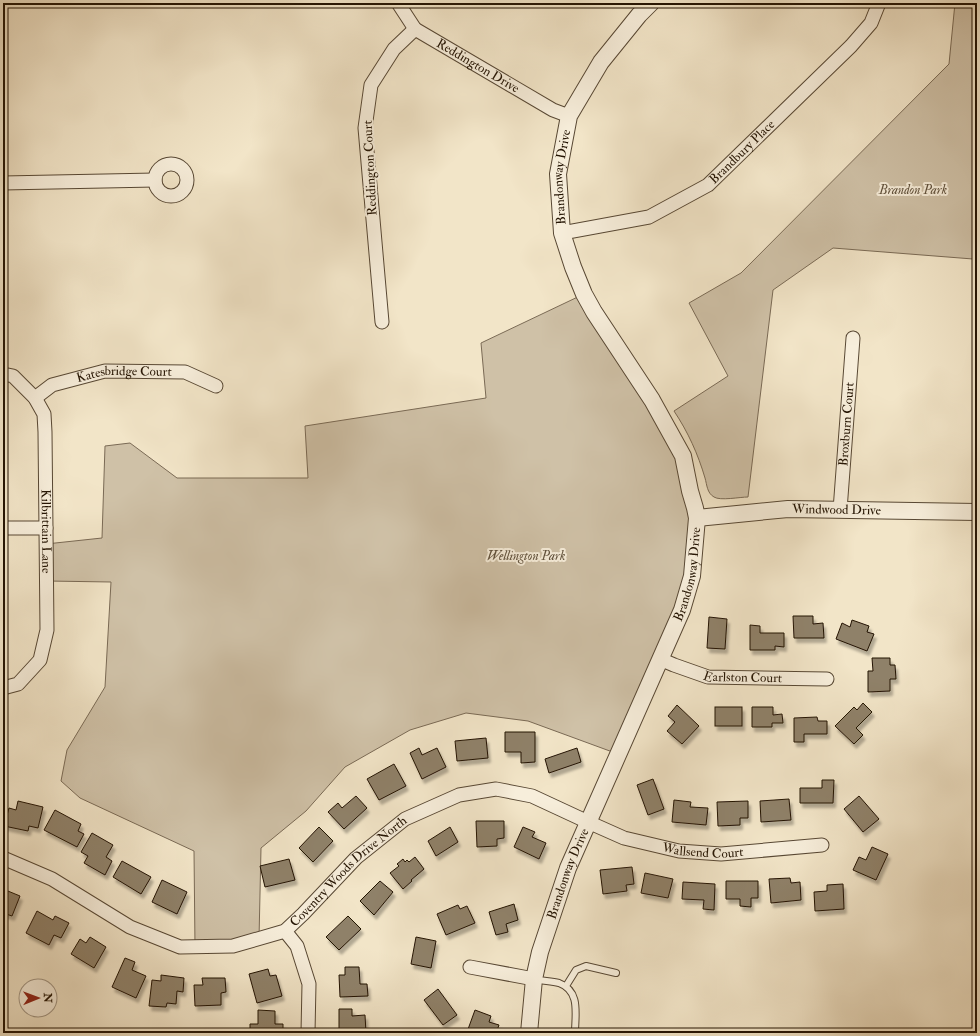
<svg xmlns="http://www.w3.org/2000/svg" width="980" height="1036" viewBox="0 0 980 1036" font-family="'IM FELL Double Pica',serif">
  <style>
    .green { fill: #cfc1a7; stroke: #7a6a55 }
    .building { fill: #8f8169; stroke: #241403; filter: url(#shadow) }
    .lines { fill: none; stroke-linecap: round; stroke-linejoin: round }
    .service-casing { stroke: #584834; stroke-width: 8 }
    .minor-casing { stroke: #584834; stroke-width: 15 }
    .tertiary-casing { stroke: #584834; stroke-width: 18 }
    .service { stroke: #f7eedb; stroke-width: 6 }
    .minor { stroke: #f7eedb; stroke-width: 13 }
    .tertiary { stroke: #f7eedb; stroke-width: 16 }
    .labels { text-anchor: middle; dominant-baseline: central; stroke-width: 4; stroke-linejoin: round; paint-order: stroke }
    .street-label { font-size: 13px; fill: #241403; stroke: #f7eedb }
    .park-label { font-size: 13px; font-style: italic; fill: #60513c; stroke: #f7eedb }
  </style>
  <defs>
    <filter id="shadow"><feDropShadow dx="2.5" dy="4.5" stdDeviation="1" flood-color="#0004"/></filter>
  </defs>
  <rect width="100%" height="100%" fill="#f2e5c8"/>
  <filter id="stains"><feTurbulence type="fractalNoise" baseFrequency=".005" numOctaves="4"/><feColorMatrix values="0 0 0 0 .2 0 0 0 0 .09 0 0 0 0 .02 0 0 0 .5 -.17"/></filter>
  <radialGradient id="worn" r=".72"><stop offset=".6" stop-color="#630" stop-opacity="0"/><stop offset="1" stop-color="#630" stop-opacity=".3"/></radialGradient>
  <g class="green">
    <path d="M955 3H977V180L973 259 833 248 773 290 748 497C740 497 720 501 714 497 707 493 707 485 705 478 698 454 688 432 674 411L728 376 689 303 741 273 949 64Z"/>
    <polygon points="584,294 652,400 695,508 692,576 618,754 528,721 466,713 410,730 345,767 306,811 261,848 259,939 195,947 194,851 80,798 61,781 67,750 105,687 111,582 47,581 46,544 102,538 105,446 130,443 177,478 308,478 305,426 486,398 481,343"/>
  </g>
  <g class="building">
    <polygon points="793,616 813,616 813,624 823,623 824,638 794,638"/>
    <polygon points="709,617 727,619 725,649 707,648"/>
    <polygon points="852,620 869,626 867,632 874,634 867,651 836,639 842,623 850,627"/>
    <polygon points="750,625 760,626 760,633 784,633 784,647 775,646 775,650 750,650"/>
    <polygon points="872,658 890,658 890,665 895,665 896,679 890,679 890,691 868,692 868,671 873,671"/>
    <polygon points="863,703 872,712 856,728 863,735 854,744 835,726 854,707 857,710"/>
    <polygon points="677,705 699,726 682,744 667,731 675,722 668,716"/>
    <rect x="715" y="707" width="27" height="19"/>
    <polygon points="752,707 773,707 773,715 782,714 783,723 772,723 772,727 752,727"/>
    <polygon points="817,717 818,721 827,721 827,734 804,734 804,742 794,742 794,718"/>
    <polygon points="505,732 535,732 535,762 521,763 521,752 505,752"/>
    <polygon points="486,738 488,758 457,761 455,741"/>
    <polygon points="419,748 422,755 437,748 446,767 422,779 410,753"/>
    <polygon points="577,748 581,762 549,773 545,759"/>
    <polygon points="394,764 406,786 379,800 367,779"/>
    <polygon points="653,779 664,809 648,815 637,785"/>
    <polygon points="822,780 834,780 833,803 800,803 800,788 822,788"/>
    <polygon points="356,796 367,808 344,829 328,812 338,803 342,808"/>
    <polygon points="859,796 879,819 863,832 844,809"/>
    <polygon points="789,799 791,820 761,822 760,801"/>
    <polygon points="674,800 691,802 690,807 708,808 706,825 672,822"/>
    <polygon points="18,801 43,807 38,828 29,826 28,831 4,826 9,808 16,810"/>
    <polygon points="748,801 748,818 740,818 740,825 718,826 717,802"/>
    <polygon points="55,810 81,824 78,831 84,834 77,847 44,830"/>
    <polygon points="476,821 504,821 504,838 497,839 497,846 477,847"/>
    <polygon points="319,827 333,841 313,862 299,848"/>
    <polygon points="450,827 458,842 436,856 428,841"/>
    <polygon points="523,827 535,832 532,837 546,843 539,859 514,847"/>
    <polygon points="92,833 113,845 106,857 112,861 105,875 84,863 88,856 81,852"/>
    <polygon points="872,847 888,854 876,880 853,870 859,857 866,860"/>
    <polygon points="415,857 424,869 411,880 412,881 403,889 390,873 399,866 397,864 403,859 405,862 407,860 409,862"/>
    <polygon points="289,859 295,880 265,887 260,866"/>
    <polygon points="122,861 151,877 141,894 113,877"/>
    <polygon points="632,867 634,884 626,885 627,891 603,894 600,870"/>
    <polygon points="645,873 673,879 668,898 641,893"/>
    <polygon points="790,878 791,883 800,882 801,900 771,903 769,879"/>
    <polygon points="162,880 187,892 177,914 152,902"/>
    <polygon points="380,881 393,892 374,915 360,901"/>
    <polygon points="726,881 758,881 758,898 751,898 751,907 740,906 740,899 726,899"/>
    <polygon points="683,882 715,884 714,910 703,909 704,900 682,899"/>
    <polygon points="843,884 844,909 815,911 814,892 827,891 827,885"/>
    <polygon points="3,889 20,896 12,916 3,913"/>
    <polygon points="514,904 518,920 506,924 508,932 496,935 489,912"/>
    <polygon points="458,905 460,909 467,906 475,923 446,935 437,914"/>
    <polygon points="37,911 53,920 55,916 69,923 61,938 54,935 49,945 26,933"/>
    <polygon points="348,916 361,929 339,950 326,937"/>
    <polygon points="90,937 106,947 94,968 71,954 80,939 86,943"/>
    <polygon points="416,937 436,941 431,968 411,964"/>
    <polygon points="125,958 135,962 132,970 146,976 136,998 112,987"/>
    <polygon points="345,967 359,967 360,984 367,984 368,996 340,997 339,975 345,975"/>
    <polygon points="268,969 270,976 276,975 282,996 257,1003 249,974"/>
    <polygon points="161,975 184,978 183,992 177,991 176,1004 167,1003 166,1007 149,1006 152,980 161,981"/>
    <polygon points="202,978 225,978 226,992 221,993 221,1005 195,1006 194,985 203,985"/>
    <polygon points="438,989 457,1015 443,1025 424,1000"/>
    <polygon points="339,1009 352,1009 352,1016 365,1015 366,1033 339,1033"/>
    <polygon points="258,1010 275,1011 275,1024 283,1024 283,1033 250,1033 250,1024 258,1024"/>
    <polygon points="475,1010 491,1016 489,1022 499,1025 496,1033 467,1032"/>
  </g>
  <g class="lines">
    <g class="service-casing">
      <g id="service">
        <path d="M534 979C542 981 551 981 559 983 581 991 575 1015 575 1033"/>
        <polyline points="566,986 576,970 586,966 616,973"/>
      </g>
    </g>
    <g class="minor-casing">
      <g id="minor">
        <path id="s1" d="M398 3 415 29 553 110 569 116"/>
        <circle cx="171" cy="180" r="16"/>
        <polyline points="3,183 155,180"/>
        <path id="s2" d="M562 233 649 217 708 185 851 46 871 23 879 3"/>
        <polyline points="382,322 365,128 371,85 394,49 415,29"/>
        <path id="s3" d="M3 374 13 376 35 398 44 414 45 432 47 630 40 660 18 684 3 688"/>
        <path id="s4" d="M35 398 52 385 105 371 185 372 216 386"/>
        <path id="s5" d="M840 510 853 338"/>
        <polyline points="3,528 46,528"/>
        <path id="s6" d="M660 659 674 665 708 677 827 679"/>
        <path id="s7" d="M3 858 52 879 130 927 180 947 233 946 285 931 303 914 356 858 405 819 459 795 496 789 532 796 588 822 624 838 679 851 721 854 822 845"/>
        <polyline points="285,931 297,946 309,984 308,1033"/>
        <polyline points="470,967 534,979"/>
      </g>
    </g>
    <g class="tertiary-casing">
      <g id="tertiary">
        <path id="s8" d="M697 518 788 509 977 512"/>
        <path id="s9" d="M529 1033 534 979 540 952 568 868 682 610 692 576 697 518 695 508 690 491 683 456 652 400 594 312 584 294 573 267 562 233 558 174 569 116 601 62 639 15 651 3"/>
      </g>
    </g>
    <use href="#service" class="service"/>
    <use href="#minor" class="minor"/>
    <use href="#tertiary" class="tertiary"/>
  </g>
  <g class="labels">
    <g class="street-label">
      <text stroke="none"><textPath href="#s1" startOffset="104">Reddington Drive</textPath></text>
      <text stroke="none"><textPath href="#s2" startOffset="203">Brandbury Place</textPath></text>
      <text transform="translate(370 168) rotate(-93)">Reddington Court</text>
      <text stroke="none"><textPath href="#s9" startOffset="921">Brandonway Drive</textPath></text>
      <text stroke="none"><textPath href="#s4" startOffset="95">Katesbridge Court</textPath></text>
      <text stroke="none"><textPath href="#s5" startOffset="86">Broxburn Court</textPath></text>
      <text stroke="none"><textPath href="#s8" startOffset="140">Windwood Drive</textPath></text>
      <text stroke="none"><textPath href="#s3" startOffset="177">Kilbrittain Lane</textPath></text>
      <text stroke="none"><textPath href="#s9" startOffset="489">Brandonway Drive</textPath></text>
      <text stroke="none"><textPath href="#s6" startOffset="86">Earlston Court</textPath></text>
      <text stroke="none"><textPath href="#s7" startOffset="785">Wallsend Court</textPath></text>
      <text stroke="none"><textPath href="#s7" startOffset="393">Coventry Woods Drive North</textPath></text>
      <text stroke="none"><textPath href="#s9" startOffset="165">Brandonway Drive</textPath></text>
    </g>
    <g class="park-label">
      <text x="913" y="190">Brandon Park</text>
      <text x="526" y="556">Wellington Park</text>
    </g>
  </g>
  <rect width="980" height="1036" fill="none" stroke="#f2e5c8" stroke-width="16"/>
  <rect x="4" y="4" width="972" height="1028" fill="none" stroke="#241403" stroke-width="2"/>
  <rect x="8" y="8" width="964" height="1020" fill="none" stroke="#241403"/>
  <g transform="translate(38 998) rotate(89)"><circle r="19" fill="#f7eedb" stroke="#a39785"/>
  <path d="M0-3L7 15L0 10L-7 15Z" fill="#8f2418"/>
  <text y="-6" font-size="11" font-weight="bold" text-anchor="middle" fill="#241403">N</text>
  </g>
  <rect width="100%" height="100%" filter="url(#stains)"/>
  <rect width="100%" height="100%" fill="url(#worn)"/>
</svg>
